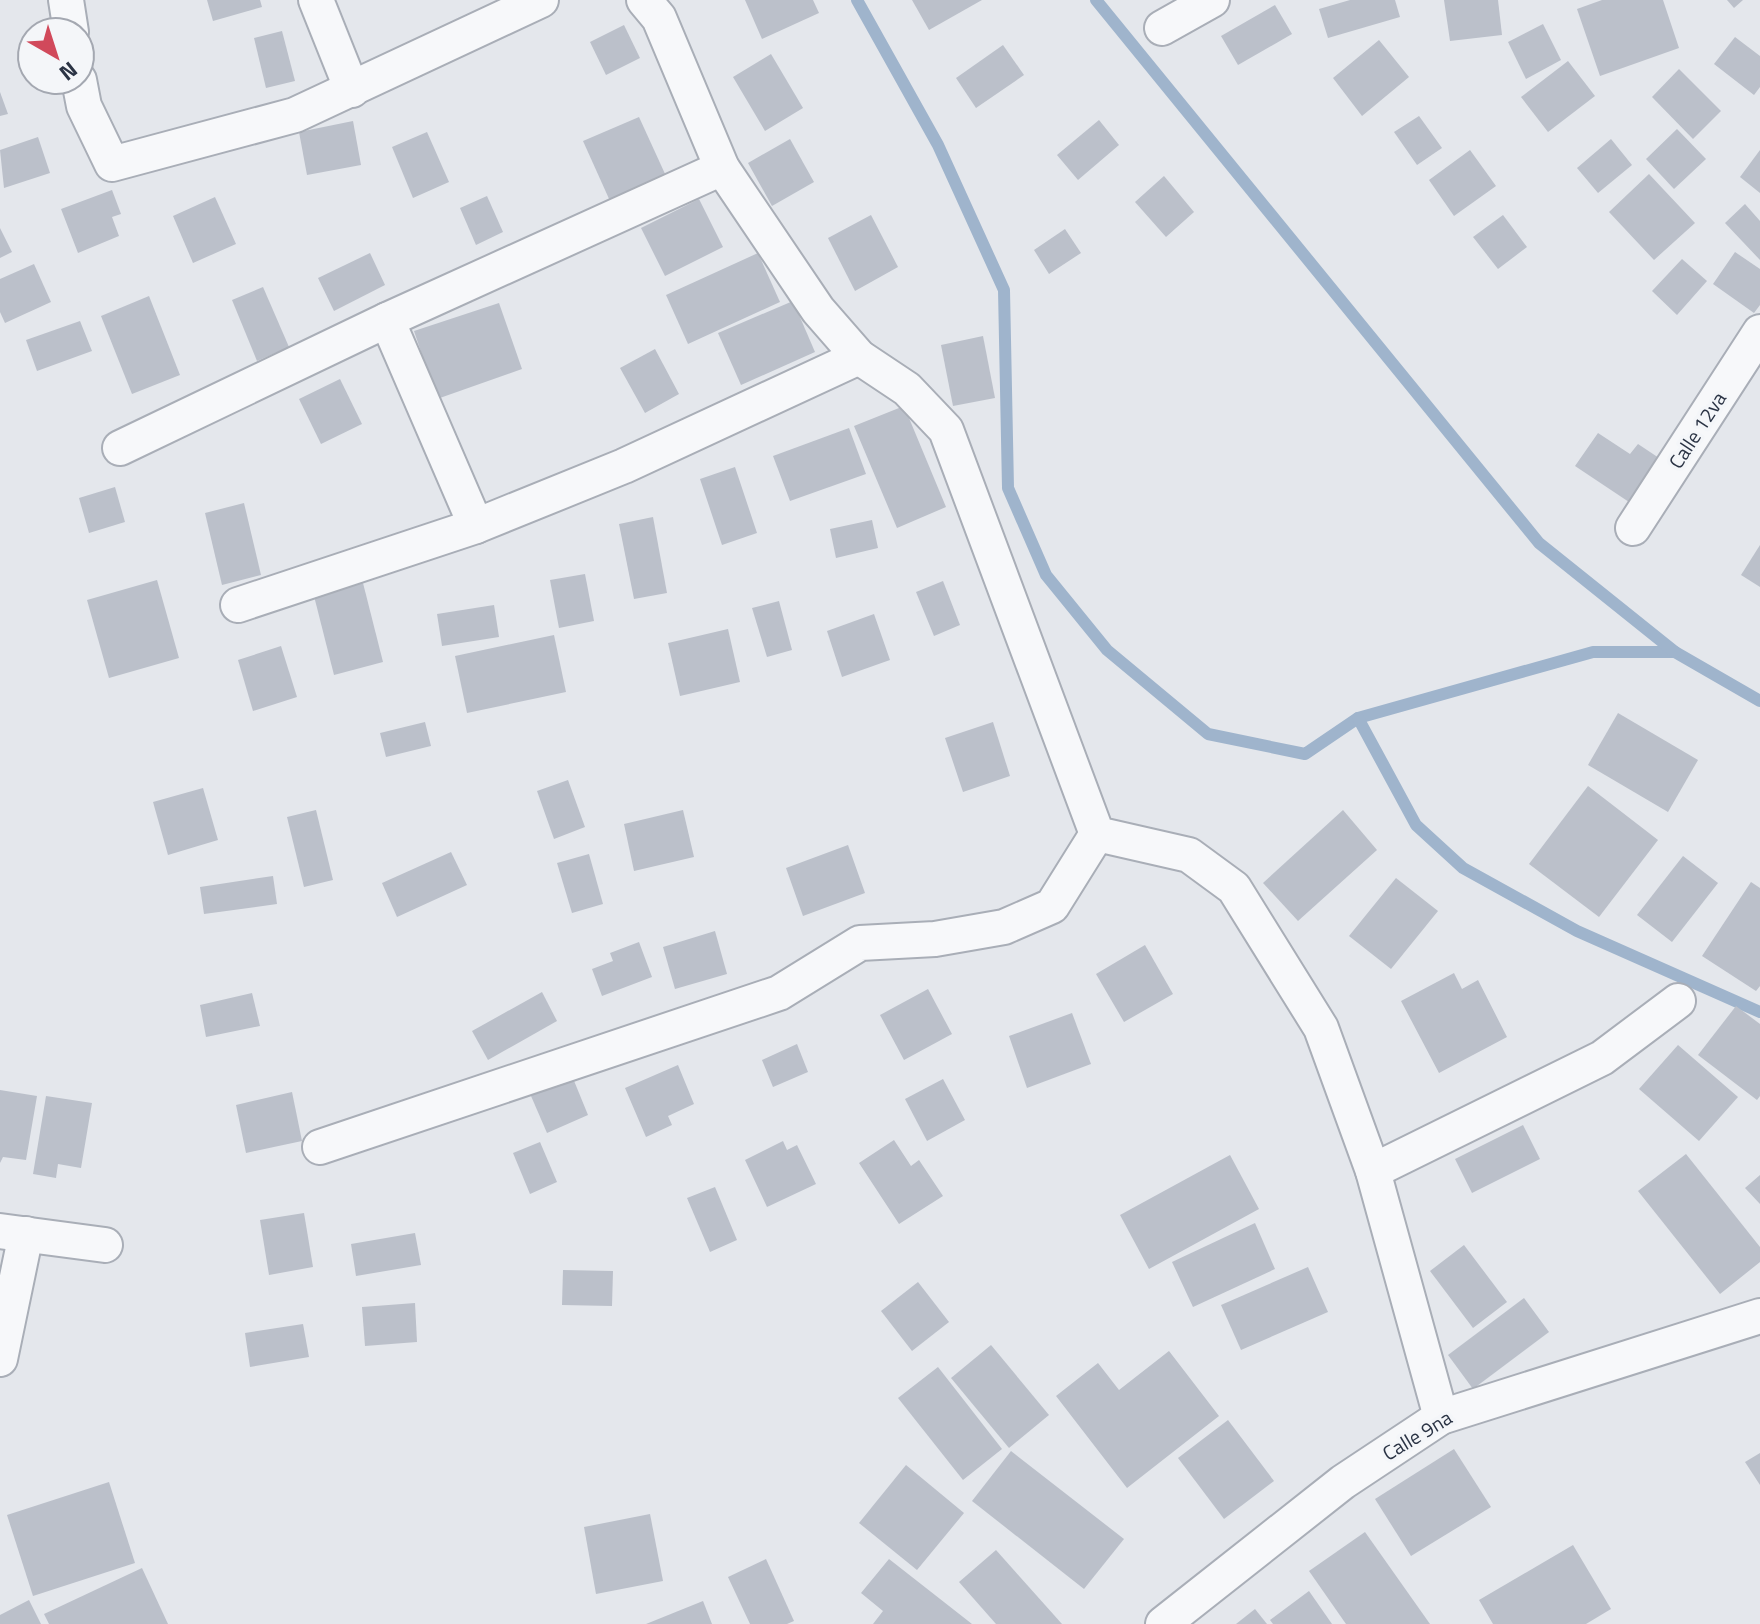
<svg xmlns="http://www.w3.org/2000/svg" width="1760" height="1624" viewBox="0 0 1760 1624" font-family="'Titillium Web',sans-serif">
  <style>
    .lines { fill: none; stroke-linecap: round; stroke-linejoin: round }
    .stream { stroke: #9fb4cc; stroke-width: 12 }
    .building { fill: #bbc0ca }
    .street-casing { stroke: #a9aeb7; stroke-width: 38 }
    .street { stroke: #f7f8fa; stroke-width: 34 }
    .labels { text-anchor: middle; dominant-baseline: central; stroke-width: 7; stroke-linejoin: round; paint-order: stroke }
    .street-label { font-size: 20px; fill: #2b3445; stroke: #f4f6f9 }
  </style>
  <rect width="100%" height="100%" fill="#e4e7ec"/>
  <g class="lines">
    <g class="stream">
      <polyline points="857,0 938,145 1004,290 1008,488 1046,575 1107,650 1208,734 1305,754 1358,718 1593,652 1675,652 1760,701"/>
      <polyline points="1096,0 1539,543 1675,652"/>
      <polyline points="1358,718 1416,825 1463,868 1577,931 1760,1012"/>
    </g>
  </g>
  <g class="building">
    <polygon points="207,0 260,0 262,7 213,21"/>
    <polygon points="745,0 813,0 819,13 762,39"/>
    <polygon points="912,0 982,0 929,30"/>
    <polygon points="1350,0 1395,0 1400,17 1328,38 1319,9"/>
    <polygon points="1444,0 1498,0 1502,35 1450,41"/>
    <polygon points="1602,0 1663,0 1679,48 1600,76 1577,9"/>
    <polygon points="1727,0 1743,0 1734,8"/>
    <polygon points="1275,5 1292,34 1238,65 1221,36"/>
    <polygon points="1543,24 1561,60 1526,79 1508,42"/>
    <polygon points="624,25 640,58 606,75 590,42"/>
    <polygon points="282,31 295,81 266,88 254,38"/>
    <polygon points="1735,37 1760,56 1760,87 1754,95 1714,64"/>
    <polygon points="1379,40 1409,77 1362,116 1333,78"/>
    <polygon points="1003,45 1024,75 976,108 956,78"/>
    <polygon points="771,54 803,108 765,131 733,77"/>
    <polygon points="1568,61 1595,96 1548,132 1521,97"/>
    <polygon points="1679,69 1721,111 1693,139 1652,97"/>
    <polygon points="0,92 8,114 0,116"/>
    <polygon points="1419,116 1442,148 1417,165 1394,132"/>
    <polygon points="639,117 666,176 610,201 583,141"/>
    <polygon points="1099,120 1119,145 1078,180 1057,155"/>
    <polygon points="353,121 361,165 307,175 299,132"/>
    <polygon points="1677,129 1706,159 1674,189 1646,159"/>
    <polygon points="427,132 449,182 413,198 392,147"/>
    <polygon points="38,137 50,173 4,188 0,150"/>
    <polygon points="790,139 814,182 772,206 748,163"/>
    <polygon points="1611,139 1632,165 1598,193 1577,168"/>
    <polygon points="1470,150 1496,186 1454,216 1429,180"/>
    <polygon points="1760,150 1760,193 1740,177"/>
    <polygon points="1649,174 1695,223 1654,260 1609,212"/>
    <polygon points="1164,176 1194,212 1166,237 1135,202"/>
    <polygon points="112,190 121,214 112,217 119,236 78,253 61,209"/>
    <polygon points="487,196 503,232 476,245 460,208"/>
    <polygon points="215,197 236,244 193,263 173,216"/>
    <polygon points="699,199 723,247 665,276 641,228"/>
    <polygon points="1745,204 1760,221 1760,260 1725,223"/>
    <polygon points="871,215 898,267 855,291 828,238"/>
    <polygon points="1503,215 1527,247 1498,269 1473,237"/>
    <polygon points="0,228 12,252 0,258"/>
    <polygon points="1065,229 1081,253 1049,274 1034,250"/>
    <polygon points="1735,252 1760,269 1760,305 1754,313 1713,284"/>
    <polygon points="370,253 385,285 334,311 318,278"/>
    <polygon points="758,253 780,302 688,344 666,295"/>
    <polygon points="1682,259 1707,281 1677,315 1652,291"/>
    <polygon points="34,264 51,302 5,323 0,312 0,279"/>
    <polygon points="263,287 289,347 257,361 232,300"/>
    <polygon points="149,296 180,375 132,394 101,316"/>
    <polygon points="793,301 815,352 741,385 718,333"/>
    <polygon points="499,303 522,369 437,399 414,331"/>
    <polygon points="80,321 92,351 37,371 26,340"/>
    <polygon points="983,336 995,398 953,406 941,345"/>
    <polygon points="655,349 679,394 645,413 620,368"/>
    <polygon points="340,379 362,424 321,444 299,399"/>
    <polygon points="904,406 946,507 897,528 854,426"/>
    <polygon points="849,428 866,474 790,501 773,456"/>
    <polygon points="1598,433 1630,454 1638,444 1665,462 1635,506 1575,466"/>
    <polygon points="735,467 757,533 722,545 700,479"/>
    <polygon points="115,487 125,522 89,533 79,498"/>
    <polygon points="244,503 261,575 222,585 205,513"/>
    <polygon points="653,517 667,593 634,599 619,524"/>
    <polygon points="872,520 878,548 836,558 830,529"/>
    <polygon points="1760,545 1760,587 1741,575"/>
    <polygon points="585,574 594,621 559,628 550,580"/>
    <polygon points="157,580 179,658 109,678 87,600"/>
    <polygon points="943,581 960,625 934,636 916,592"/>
    <polygon points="363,583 383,662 334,675 314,596"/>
    <polygon points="779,601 792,650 767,657 752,608"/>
    <polygon points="494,605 499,637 442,646 437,614"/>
    <polygon points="874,614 890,660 842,677 827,631"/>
    <polygon points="728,629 740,682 680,696 668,643"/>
    <polygon points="554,635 566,692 467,713 455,656"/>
    <polygon points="281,646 297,697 253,711 238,660"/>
    <polygon points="1618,713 1698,760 1668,812 1588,765"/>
    <polygon points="425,722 431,746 386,757 380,733"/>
    <polygon points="993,722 1010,776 963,792 945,738"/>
    <polygon points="568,780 585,827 554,839 537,791"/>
    <polygon points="1588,786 1658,840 1599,917 1529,864"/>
    <polygon points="203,788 218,840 168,855 153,802"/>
    <polygon points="316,810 333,880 304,887 287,817"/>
    <polygon points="683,810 694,857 634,871 624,824"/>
    <polygon points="1343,810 1377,850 1298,921 1263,883"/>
    <polygon points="848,845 865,893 803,916 786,868"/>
    <polygon points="451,852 467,885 397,917 382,883"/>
    <polygon points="589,854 603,904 572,913 557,863"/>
    <polygon points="1683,856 1718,883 1672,942 1637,915"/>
    <polygon points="273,876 277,904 204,914 200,887"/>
    <polygon points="1396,878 1438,911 1391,969 1349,936"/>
    <polygon points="1751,882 1760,888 1760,986 1756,991 1702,956"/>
    <polygon points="715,931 727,974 675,989 663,947"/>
    <polygon points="639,942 652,977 602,996 592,969 613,961 610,953"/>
    <polygon points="1145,945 1173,994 1124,1022 1096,974"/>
    <polygon points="1454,973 1462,989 1478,980 1507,1037 1439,1073 1401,1001"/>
    <polygon points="928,989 952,1034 904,1060 880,1015"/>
    <polygon points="542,992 557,1021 488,1060 472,1031"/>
    <polygon points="252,993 260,1026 206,1037 200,1005"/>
    <polygon points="1736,1006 1760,1024 1760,1096 1757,1100 1698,1055"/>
    <polygon points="1072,1013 1091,1064 1027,1088 1009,1036"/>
    <polygon points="797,1044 808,1072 773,1087 762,1060"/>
    <polygon points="1678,1045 1738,1097 1699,1141 1639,1089"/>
    <polygon points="678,1065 694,1104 668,1116 672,1125 646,1137 625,1088"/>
    <polygon points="570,1071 588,1115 547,1133 528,1089"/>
    <polygon points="943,1079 965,1120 927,1141 905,1099"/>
    <polygon points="0,1090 37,1096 26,1160 3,1157 0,1163"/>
    <polygon points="292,1092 302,1141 246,1153 236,1105"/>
    <polygon points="46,1096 92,1103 81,1168 58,1164 56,1178 33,1174"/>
    <polygon points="1523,1125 1540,1159 1472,1193 1455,1159"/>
    <polygon points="894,1140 911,1166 919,1160 943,1196 899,1224 859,1163"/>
    <polygon points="783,1141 787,1150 797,1145 816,1184 767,1207 745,1160"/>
    <polygon points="540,1142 557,1182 530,1194 513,1153"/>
    <polygon points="1686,1154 1760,1247 1760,1262 1720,1294 1638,1191"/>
    <polygon points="1230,1155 1259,1209 1149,1269 1120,1215"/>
    <polygon points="1760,1175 1760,1204 1745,1188"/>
    <polygon points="715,1187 737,1240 710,1252 687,1198"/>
    <polygon points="304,1213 313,1267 269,1275 260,1220"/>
    <polygon points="1255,1223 1275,1269 1193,1307 1172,1262"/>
    <polygon points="415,1233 421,1265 356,1276 351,1244"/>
    <polygon points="1464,1245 1507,1302 1473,1328 1430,1271"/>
    <polygon points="1308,1267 1328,1312 1241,1350 1221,1305"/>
    <polygon points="563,1270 613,1271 612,1306 562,1305"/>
    <polygon points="918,1282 949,1322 912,1351 881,1311"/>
    <polygon points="1524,1298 1549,1332 1473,1389 1448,1355"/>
    <polygon points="415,1303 417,1342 365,1346 362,1307"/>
    <polygon points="303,1324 309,1357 250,1367 245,1333"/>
    <polygon points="991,1345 1049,1415 1009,1448 951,1378"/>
    <polygon points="1169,1351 1219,1416 1127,1488 1056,1396 1098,1363 1119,1390"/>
    <polygon points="938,1367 1002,1449 963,1480 898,1398"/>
    <polygon points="1228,1420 1274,1481 1224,1519 1178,1458"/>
    <polygon points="1454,1449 1491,1507 1411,1556 1375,1499"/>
    <polygon points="1011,1451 1124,1539 1084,1589 972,1501"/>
    <polygon points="1760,1453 1760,1485 1745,1462"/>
    <polygon points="906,1465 964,1513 917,1570 859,1523"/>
    <polygon points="109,1482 135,1563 33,1596 7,1515"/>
    <polygon points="650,1514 663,1581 596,1594 584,1527"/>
    <polygon points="1365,1532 1430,1624 1346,1624 1309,1571"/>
    <polygon points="1573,1545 1611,1609 1586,1624 1493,1624 1479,1600"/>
    <polygon points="996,1550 1062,1624 996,1624 959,1582"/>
    <polygon points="766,1559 794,1621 787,1624 750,1624 728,1577"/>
    <polygon points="889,1559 972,1624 873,1624 883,1611 861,1593"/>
    <polygon points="142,1568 168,1624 49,1624 44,1614"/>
    <polygon points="1309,1591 1332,1624 1273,1624 1270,1620"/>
    <polygon points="29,1600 41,1624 0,1624 0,1615"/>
    <polygon points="703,1601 712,1624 646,1624"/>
    <polygon points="1255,1609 1267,1624 1236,1624"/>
  </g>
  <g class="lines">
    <g class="street-casing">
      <g id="street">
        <polyline points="66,0 71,32"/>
        <polyline points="316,0 352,90"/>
        <polyline points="644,0 659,18 722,168 818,310 859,357 907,389 946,430 1097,834 1189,855 1234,888 1321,1028 1373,1171 1441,1417"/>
        <polyline points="1162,28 1212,0"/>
        <polyline points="79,80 84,106 112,164 295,115 541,0"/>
        <polyline points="387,320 476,526"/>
        <polyline points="120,448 387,320 722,168"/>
        <polyline points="1633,528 1760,332"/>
        <polyline points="238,605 476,526 624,466 859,357"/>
        <polyline points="320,1147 779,993 860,943 935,939 1004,927 1052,906 1097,834"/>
        <polyline points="1373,1171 1602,1058 1678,1001"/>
        <polyline points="0,1231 105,1245"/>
        <polyline points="0,1359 26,1234"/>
        <polyline points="1163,1624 1343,1482 1441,1417 1760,1316"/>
      </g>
    </g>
    <use href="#street" class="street"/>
  </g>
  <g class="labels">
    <g class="street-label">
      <text transform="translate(1697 430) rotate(-57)">Calle 12va</text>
      <text transform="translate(1417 1435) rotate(-31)">Calle 9na</text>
    </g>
  </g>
  <g transform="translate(56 56) rotate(141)"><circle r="38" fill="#f4f6f9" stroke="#a4a8b1" stroke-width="2"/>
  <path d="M0-6L14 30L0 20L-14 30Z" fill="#d1495b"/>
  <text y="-12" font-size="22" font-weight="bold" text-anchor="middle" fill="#2b3445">N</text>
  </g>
</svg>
